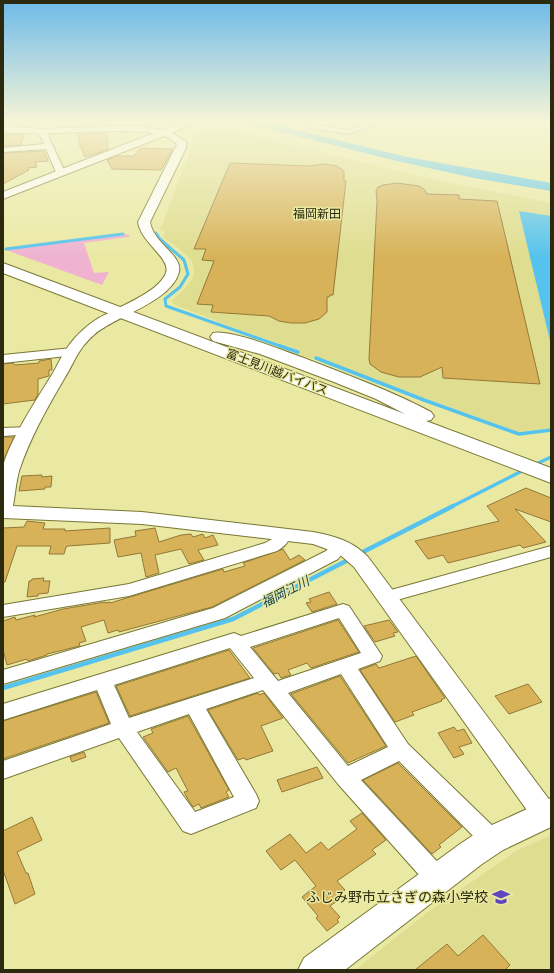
<svg xmlns="http://www.w3.org/2000/svg" width="554" height="973" viewBox="0 0 554 973" font-family="'Work Sans','Noto Sans JP',sans-serif">
  <style>
    .built { fill: #dfdd8f }
    .green { fill: #efb3d1 }
    .water { fill: #55c3ee }
    .lines { fill: none; stroke-linecap: round; stroke-linejoin: round }
    .stream-far2 { stroke: #55c3ee; stroke-width: 3 }
    .stream-far1 { stroke: #55c3ee; stroke-width: 3.5 }
    .stream { stroke: #55c3ee; stroke-width: 4.5 }
    .building { fill: #d7b258; stroke: #927838 }
    .minor-casing { stroke: #797734; stroke-width: 2 }
    .tertiary-casing { stroke: #797734; stroke-width: 2 }
    .secondary-casing { stroke: #797734; stroke-width: 2 }
    .trunk-casing { stroke: #797734; stroke-width: 2 }
    .minor { fill: #fff; fill-rule: evenodd }
    .tertiary { fill: #fff; fill-rule: evenodd }
    .secondary { fill: #fff; fill-rule: evenodd }
    .trunk { fill: #fff; fill-rule: evenodd }
    .labels { text-anchor: middle; dominant-baseline: central; stroke-width: 3; stroke-linejoin: round; paint-order: stroke }
    .far-quarter-label { font-size: 12px; fill: #2b2a0e; stroke: #eae9a3 }
    .street-label { font-size: 12px; fill: #2b2a0e; stroke: #eae9a3 }
    .water-label { font-size: 13px; font-style: italic; fill: #0f3f51; stroke: #eae9a3 }
    .near-poi-label { font-size: 14px; fill: #2b2a0e; stroke: #eae9a3; text-anchor: end }
  </style>
  <rect width="100%" height="100%" fill="#eae9a3"/>
  <g class="built">
    <polygon points="226,129 435,180 551,203 551,428 518,432 338,366 327,360 316,356 312,359 295,353 300,350 240,330 173,304 172,300 181,293 193,278 194,269 192,261 181,250 163,237 165,230 160,230 198,130"/>
    <polygon points="551,835 551,970 355,970 428,912 473,881 516,851"/>
  </g>
  <polygon class="green" points="125,234 130,235 129,237 84,243 94,273 109,272 102,285 6,250"/>
  <g class="water">
    <polygon points="241,122 265,122 407,157 551,183 551,191 474,178 397,161"/>
    <polygon points="519,211 551,216 551,345"/>
  </g>
  <g class="lines">
    <g class="stream-far2">
      <polyline points="156,233 160,239 184,260 188,274 180,287 165,299 166,306 283,347"/>
      <polyline points="6,249 123,234"/>
    </g>
    <g class="stream-far1">
      <polyline points="280,346 298,352"/>
      <polyline points="316,358 424,400 519,434 551,430"/>
      <polyline points="534,465 551,457"/>
      <polyline points="451,507 524,470"/>
    </g>
    <g class="stream">
      <polyline points="359,554 453,506"/>
      <polyline points="3,688 233,619 350,559"/>
    </g>
  </g>
  <g class="building">
    <polygon points="90,133 107,133 108,150 85,157 79,143 78,135"/>
    <polygon points="6,134 22,135 24,135 21,145 3,146 3,137"/>
    <polygon points="140,148 173,149 161,170 112,169 107,160 118,156 134,156"/>
    <polygon points="44,151 48,161 35,162 37,167 28,168 29,170 3,184 3,153"/>
    <polygon points="230,163 309,166 324,164 337,166 344,171 344,181 346,181 333,295 330,295 329,297 327,297 327,312 319,319 305,323 291,323 279,321 269,316 211,312 213,305 197,304 214,261 202,260 206,249 194,249"/>
    <polygon points="397,183 419,186 425,190 427,194 459,195 459,199 497,201 540,384 443,378 442,367 420,377 399,377 381,372 370,364 369,359 377,201 376,191 378,187 383,185"/>
    <polygon points="51,359 52,370 49,370 49,376 38,379 38,394 35,400 3,404 3,364 13,363 15,365 39,363 39,361"/>
    <polygon points="3,437 14,437 3,461"/>
    <polygon points="42,475 42,477 52,476 51,487 45,487 45,489 19,491 22,476"/>
    <polygon points="526,488 551,498 551,522 515,509 546,542 523,548 520,545 448,563 443,555 428,559 415,541 499,521 487,506"/>
    <polygon points="27,521 45,523 43,529 65,529 65,531 110,528 110,543 68,546 66,547 64,554 49,554 51,546 17,546 5,582 3,582 3,528 24,527"/>
    <polygon points="155,528 159,542 181,535 191,534 193,537 203,534 205,538 213,535 218,545 198,550 204,560 189,564 181,549 155,555 159,573 146,577 141,553 118,557 114,540 136,536 135,531"/>
    <polygon points="283,549 290,560 299,555 305,560 212,607 119,632 118,630 108,633 104,620 81,627 86,641 79,643 80,646 47,654 47,655 28,661 27,659 7,665 3,650 3,621 15,617 16,620 35,615 34,617 63,609 105,602 105,603 110,602 110,603 223,569 224,572 245,566 243,563"/>
    <polygon points="44,578 43,581 50,581 48,593 38,594 38,596 27,597 29,581 31,581 32,579"/>
    <polygon points="329,592 337,604 312,612 306,603 311,602 309,599"/>
    <polygon points="338,620 359,652 311,668 307,663 288,670 291,675 281,678 278,673 274,674 253,648"/>
    <polygon points="389,620 398,632 393,633 395,636 375,642 364,626"/>
    <polygon points="229,650 250,678 130,716 116,686"/>
    <polygon points="416,656 445,698 441,700 442,701 412,712 414,715 395,722 360,670 376,664 379,668"/>
    <polygon points="340,676 386,746 348,763 291,694"/>
    <polygon points="528,684 542,702 509,714 495,696"/>
    <polygon points="96,692 109,723 3,759 3,721"/>
    <polygon points="258,693 259,695 264,693 283,718 261,726 273,751 246,760 244,758 238,760 208,710"/>
    <polygon points="188,716 229,790 226,792 229,797 201,808 199,804 193,807 189,801 184,792 188,791 176,768 168,772 143,737 153,733 151,729"/>
    <polygon points="454,727 457,731 464,729 472,743 459,747 464,754 454,758 438,733"/>
    <polygon points="84,752 86,757 72,762 70,757"/>
    <polygon points="398,763 462,827 439,845 441,847 432,854 363,780"/>
    <polygon points="317,767 323,778 282,792 277,780"/>
    <polygon points="362,813 386,840 372,850 376,854 337,881 345,890 341,893 344,896 330,906 340,917 337,920 339,922 327,931 316,918 318,916 302,897 316,886 295,860 281,870 266,851 290,834 306,853 321,842 328,850 357,829 350,821"/>
    <polygon points="32,817 42,840 17,852 26,873 28,873 35,894 15,904 3,870 3,831"/>
    <polygon points="483,935 510,965 505,970 415,970 447,944 458,956"/>
  </g>
  <g class="lines">
    <g class="minor-casing">
      <g id="minor">
        <polygon points="373,122 384,122 348,134 311,128 307,126 311,124 348,130"/>
        <polygon points="39,129 42,129 46,131 63,168 67,172 66,174 63,175 56,172 46,149 3,152 3,148 44,144 38,131"/>
        <polygon points="72,348 76,349 78,352 76,355 3,363 3,355"/>
        <polygon points="28,427 33,428 35,431 33,434 3,436 3,428"/>
        <path d="M283 529 289 530 291 534C288 543 285 546 277 551L129 596 3 617V605L129 584 265 543 274 538 277 530Z"/>
        <polygon points="340,541 346,542 348,546 338,559 225,618 3,684 3,670 213,608 326,551 334,542"/>
        <polygon points="551,546 551,557 386,603 380,601 377,597 380,593"/>
        <path d="M343 604 349 606 382 656 380 661 358 669 408 744 500 833 503 840 500 847 492 850 484 847 399 761 361 780 445 870 449 878 445 886 437 889 429 886 338 784 263 690 206 709 256 794 259 801 256 808 191 834 183 831 119 738 3 779V761L111 724 97 690 3 720V704L234 633 241 636ZM339 618 361 653 278 681 250 647ZM230 648 254 678 129 718 114 685ZM341 674 388 747 348 766 288 693ZM189 714 234 797 195 812 137 732Z"/>
      </g>
    </g>
    <g class="tertiary-casing">
      <path id="tertiary" d="M184 122H195L172 133 185 141 187 143 186 148 150 222C153 243 183 255 179 272 173 298 125 314 105 327 97 331 90 338 84 345 76 355 71 368 64 379 47 408 30 438 19 471 16 482 15 495 13 506L142 512 313 532C334 536 353 541 368 557L551 802V824L545 827 536 823 354 567 338 553 313 544 142 524 3 518C3 504 0 479 3 466 11 438 37 399 53 373 59 362 65 349 74 339 79 333 87 326 94 321 112 309 158 294 166 273 171 258 141 243 138 222L177 144 169 138 164 136 3 199V192L154 133C104 127 53 137 3 132V126L42 129 122 126H141L163 130Z"/>
    </g>
    <g class="secondary-casing">
      <polygon id="secondary" points="551,798 551,827 503,850 482,864 345,970 298,970 304,958 460,844 481,830"/>
    </g>
    <g class="trunk-casing">
      <path id="trunk" d="M3 263 405 414 376 399 334 382 260 354 213 341 210 337 213 333C231 329 284 351 304 358 347 375 390 390 431 412L434 416 431 420 426 421 551 468V483L3 273Z"/>
    </g>
    <use href="#minor" class="minor"/>
    <use href="#tertiary" class="tertiary"/>
    <use href="#secondary" class="secondary"/>
    <use href="#trunk" class="trunk"/>
  </g>
  <linearGradient id="sky" x2="0" y2="1"><stop stop-color="#6dbaea"/><stop offset="0.47" stop-color="#f6f5d6"/><stop offset="1" stop-color="#f6f5d6" stop-opacity="0"/></linearGradient>
  <rect width="554" height="258" fill="url(#sky)"/>
  <defs>
    <g id="school-bare" transform="scale(1.38)"><path d="M0-5L7-2L0 1L-7-2ZM-4 1L0 2.5L4 1V4Q0 6-4 4Z" fill="#5f46be" stroke="#eae9a3" stroke-width="2.5" paint-order="stroke"/></g>
  </defs>
  <g fill-rule="evenodd">
    <use href="#school-bare" x="501" y="897"/>
  </g>
  <g class="labels">
    <g class="far-quarter-label">
      <text x="317" y="214">福岡新田</text>
    </g>
    <g class="street-label">
      <text transform="translate(277 372) rotate(21)">富士見川越バイパス</text>
    </g>
    <g class="water-label">
      <text transform="translate(285 592) rotate(-27)">福岡江川</text>
    </g>
    <g class="near-poi-label">
      <text x="488" y="897">ふじみ野市立さぎの森小学校</text>
    </g>
  </g>
  <rect width="554" height="973" fill="none" stroke="#2b2a0e" stroke-width="8"/>
</svg>
